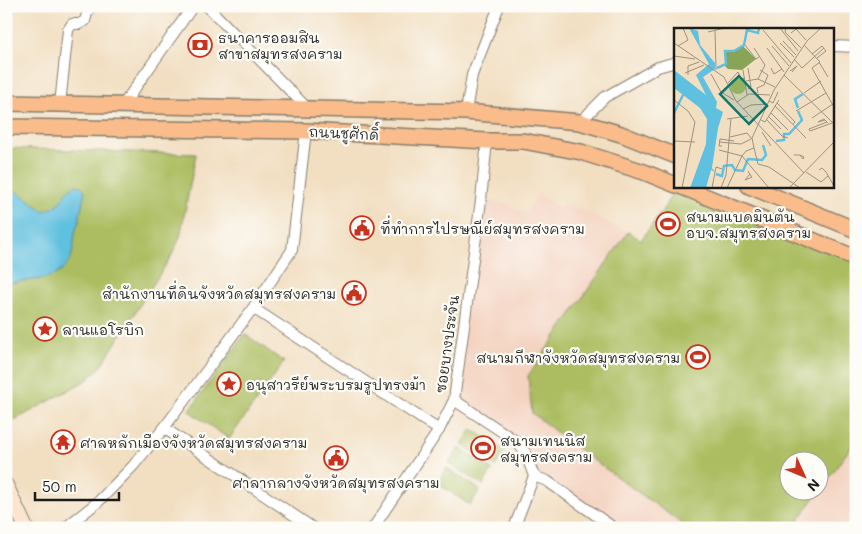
<svg xmlns="http://www.w3.org/2000/svg" width="862" height="534" viewBox="0 0 862 534" font-family="Mali,'Playpen Sans Thai',sans-serif">
  <style>
    .built { fill: #f4d3c1 }
    .green { fill: #abbd61; stroke: #646c3e; fill-rule: evenodd }
    .water { fill: #60c0df; stroke: #3e6e7e }
    .lines { fill: none; stroke-linecap: round; stroke-linejoin: round }
    .street-casing { stroke: #877e6f; stroke-width: 12 }
    .secondary-casing { stroke: #877e6f; stroke-width: 16 }
    .primary-casing { stroke: #877e6f; stroke-width: 18 }
    .street { stroke: #fff; stroke-width: 10 }
    .secondary { stroke: #fde4d0; stroke-width: 14 }
    .primary { stroke: #f9bc8a; stroke-width: 15 }
    .labels { text-anchor: middle; dominant-baseline: central; stroke-width: 4.5; stroke-linejoin: round; paint-order: stroke }
    .poi-label { font-size: 14px; fill: #1c1c1c; stroke: #fdfcf7; text-anchor: start }
    .street-label { font-size: 14px; fill: #1c1c1c; stroke: #fdfcf7 }
    .inset-river { fill: none; stroke: #60c0df; stroke-width: 2.5 }
    .inset-road { fill: none; stroke: #9c9180; stroke-width: 1 }
    .view { fill: #0f766e; fill-opacity: 0.15; stroke: #0f766e; stroke-width: 2.5 }
    .inset-edge { fill: none; stroke: #1c1c1c; stroke-width: 2.5 }
  </style>
  <rect width="100%" height="100%" fill="#fdfcf7"/>
  <filter id="ink" filterUnits="userSpaceOnUse"><feTurbulence type="fractalNoise" baseFrequency=".02" numOctaves="2"/><feDisplacementMap in="SourceGraphic" scale="10" xChannelSelector="R" yChannelSelector="G"/><feConvolveMatrix kernelMatrix="1 2 1 2 8 2 1 2 1" color-interpolation-filters="sRGB"/></filter>
  <filter id="wash" filterUnits="userSpaceOnUse"><feTurbulence type="fractalNoise" baseFrequency=".0096" numOctaves="4" result="noise"/><feDisplacementMap in="SourceGraphic" scale="20" xChannelSelector="R" yChannelSelector="G"/><feGaussianBlur stdDeviation="1.12" result="paint"/><feColorMatrix in="noise" values="0 0 0 0 0 0 0 0 0 0 0 0 0 0 0 0 0 1.4 0 .05"/><feComposite in="paint" operator="in"/></filter>
  <g filter="url(#wash)">
    <rect width="100%" height="100%" fill="#f2dfc2"/>
    <g class="built">
      <polygon points="538,194 559,207 562,203 584,211 628,232 528,376 532,413 578,449 688,528 612,528 534,476 525,452 454,400 481,200 506,204 526,213"/>
      <polygon points="856,440 856,528 793,528 827,482"/>
    </g>
    <g class="green">
      <polygon points="6,148 196,154 180,237 172,255 99,369 87,380 6,425"/>
      <path d="M676 186 856 258V440L793 528H688L578 449 532 413 528 376 628 232 641 240 664 208ZM790 462H820V492H790Z"/>
      <polygon points="245,334 284,362 229,439 189,411"/>
      <polygon points="472,429 505,451 495,466 462,444"/>
      <polygon points="459,448 492,470 483,485 449,463"/>
      <polygon points="447,468 480,490 470,505 437,483"/>
    </g>
    <path class="water" d="M76 185 81 186 85 190 80 215V220C74 228 75 240 73 250 66 285 34 277 6 284V188L19 193 44 211C66 205 60 193 76 185Z"/>
  </g>
  <g filter="url(#ink)">
    <g class="lines">
      <g class="street-casing">
        <g id="street">
          <polyline points="207,6 308,109"/>
          <polyline points="833,46 856,47"/>
          <polyline points="60,104 68,30 72,24 79,24 85,21 89,6"/>
          <polyline points="123,105 193,6"/>
          <polyline points="466,112 472,75 499,6"/>
          <polyline points="580,122 605,97 658,67 676,62"/>
          <polyline points="253,308 439,430"/>
          <polyline points="454,400 516,441 525,452 534,476 514,528"/>
          <polyline points="164,428 313,528"/>
          <polyline points="534,476 547,481 614,528"/>
          <polyline points="65,528 99,501 133,466 164,428 253,308 292,250 306,131"/>
          <polyline points="373,528 439,430 454,400 481,200 487,141"/>
        </g>
      </g>
      <g class="secondary-casing">
        <polyline id="secondary" points="6,485 26,528"/>
      </g>
      <g class="primary-casing">
        <g id="primary">
          <polyline points="6,103 466,112 580,122 621,134 676,156"/>
          <polyline points="6,127 306,131 487,141 523,141 581,152 644,172 676,185"/>
          <polyline points="680,186 856,258"/>
          <polyline points="749,186 856,230"/>
        </g>
      </g>
      <use href="#street" class="street"/>
      <use href="#secondary" class="secondary"/>
      <use href="#primary" class="primary"/>
    </g>
  </g>
  <defs>
    <g id="bank-ring" transform="scale(1.25)"><circle r="9.5" fill="#fdfcf7" stroke="#c8321e" stroke-width="1.5"/><path d="M-6-4H6V4H-6ZM0-2.3a2.3 2.3 0 1 0 0 4.6a2.3 2.3 0 1 0 0-4.6Z" fill="#c8321e"/></g>
    <g id="stadium-ring" transform="scale(1.25)"><circle r="9.5" fill="#fdfcf7" stroke="#c8321e" stroke-width="1.5"/><path d="M0-5a6.5 5 0 1 0 0 10a6.5 5 0 1 0 0-10ZM-3.5-1.8h7v3.6h-7Z" fill="#c8321e"/></g>
    <g id="civic-ring" transform="scale(1.25)"><circle r="9.5" fill="#fdfcf7" stroke="#c8321e" stroke-width="1.5"/><path d="M-.6-6.5H3V-4.5H.6V-3L4-1V1h2V6H-6V1h2V-1L-.6-3ZM-1.2 2.5V6h2.4V2.5Z" fill="#c8321e"/></g>
    <g id="sight-ring" transform="scale(1.25)"><circle r="9.5" fill="#fdfcf7" stroke="#c8321e" stroke-width="1.5"/><path d="M0-6L1.8-2.2L6-1.7L2.9 1.2L3.7 5.4L0 3.3L-3.7 5.4L-2.9 1.2L-6-1.7L-1.8-2.2Z" fill="#c8321e"/></g>
    <g id="temple-ring" transform="scale(1.25)"><circle r="9.5" fill="#fdfcf7" stroke="#c8321e" stroke-width="1.5"/><path d="M0-6L5-2H3V0L6.5 2.5H4V6H1.5V3h-3V6H-4V2.5H-6.5L-3 0V-2H-5Z" fill="#c8321e"/></g>
  </defs>
  <g fill-rule="evenodd">
    <use href="#bank-ring" x="200" y="45"/>
    <use href="#stadium-ring" x="668" y="224"/>
    <use href="#civic-ring" x="362" y="228"/>
    <use href="#civic-ring" x="354" y="293"/>
    <use href="#sight-ring" x="45" y="329"/>
    <use href="#stadium-ring" x="698" y="357"/>
    <use href="#sight-ring" x="229" y="384"/>
    <use href="#temple-ring" x="63" y="442"/>
    <use href="#stadium-ring" x="483" y="448"/>
    <use href="#civic-ring" x="336" y="458"/>
  </g>
  <g class="labels">
    <g class="poi-label">
      <text x="218" y="37">ธนาคารออมสิน<tspan x="218" dy="16">สาขาสมุทรสงคราม</tspan></text>
      <text x="686" y="216">สนามแบดมินตัน<tspan x="686" dy="16">อบจ.สมุทรสงคราม</tspan></text>
      <text x="380" y="228">ที่ทำการไปรษณีย์สมุทรสงคราม</text>
      <text x="336" y="293" text-anchor="end">สำนักงานที่ดินจังหวัดสมุทรสงคราม</text>
      <text x="62" y="329">ลานแอโรบิก</text>
      <text x="680" y="357" text-anchor="end">สนามกีฬาจังหวัดสมุทรสงคราม</text>
      <text x="246" y="384">อนุสาวรีย์พระบรมรูปทรงม้า</text>
      <text x="500" y="440">สนามเทนนิส<tspan x="500" dy="16">สมุทรสงคราม</tspan></text>
      <text x="80" y="442">ศาลหลักเมืองจังหวัดสมุทรสงคราม</text>
      <text x="336" y="482" text-anchor="middle">ศาลากลางจังหวัดสมุทรสงคราม</text>
    </g>
    <g class="street-label">
      <text transform="translate(344 133) rotate(3)">ถนนชูศักดิ์</text>
      <text transform="translate(447 344) rotate(-82)">ซอยบางประจัน</text>
    </g>
  </g>
  <g transform="translate(674 28)">
    <rect width="160" height="160" fill="#f2dfc2"/>
    <path d="M56 58a8 8 0 1 1 16 0a8 8 0 1 1-16 0Z" fill="#abbd61"/>
    <path d="M69 18 82 31 68 42 54 41 51 38V23H60Z" fill="#88a457"/>
    <path d="M15 0 24 3 26 17 41 35V41L29 49 43 74 42 80 49 84 44 100 38 140 41 144 37 142 32 160H16L32 116 33 91 26 80 0 60V42L32 67 22 47 35 36Z" fill="#60c0df"/>
    <path class="inset-river" d="M43 40 52 36 51 23H60L70 17 73 2 84 5 85 0M124 80 121 71 129 66M0 85 10 65M102 113 110 112V106H115L128 92 124 83M42 146 48 148 50 138 58 137 61 142 69 143 74 131 88 132 92 127 89 117"/>
    <path class="inset-road" d="M106 0 124 23M112 0 111 4 127 20M41 2 42 42M89 2 117 35M34 4 51 0M117 5 122 1 132 12M109 13 122 27M0 15 50 49 62 73 130 145M106 15 120 29M71 17 82 31 85 29M130 17 146 34 138 40 160 79M4 18 14 12 9 0M98 18 115 38M80 20 91 37 84 51M93 20 110 44M138 26 148 18 152 23 143 30M0 28 21 31M120 31 128 40 150 20M145 34 154 49M97 40 100 46 108 41M69 42 73 67M116 43 123 38 118 44M11 45 30 37M37 46 47 64 60 72M14 47V38L25 34M110 47 160 96M72 53 84 51 101 59M54 55 64 44 67 51 71 50M74 61 77 59 74 40M84 65 83 60 90 57 94 47 86 42M130 65 147 53M0 72 14 83 21 94 8 160M95 73 99 75 104 64M63 74 75 66 96 67M103 75 121 94 119 96M101 78 132 110M69 81 77 77 94 76M122 83 152 65M97 85 114 102M95 89 107 101M138 90 159 76M53 91 74 88M87 92 91 94 105 72M93 92 108 108 114 110M151 92 144 94 150 91 154 95M153 94 135 101 136 103 158 95M88 104 97 118M56 109 73 105 78 111M0 113 21 114M45 114 67 116 77 111M48 118H45L46 111 60 113M80 120 84 136 95 139 126 160M45 122 68 128 53 160M120 127H126L130 129 129 131 126 127M145 142 148 140 152 144 160 158M74 143 75 145 78 149 71 152 76 146M132 144 147 154 154 148M38 160 42 139 48 141M47 160 52 147 57 90M95 160 68 128 72 123 80 120 78 110 100 62 133 13 147 0M115 160 160 114"/>
    <path class="view" d="M65 48 93 78 75 96 46 66Z"/>
    <rect width="160" height="160" class="inset-edge"/>
  </g>
  <rect width="862" height="534" fill="none" stroke="#fdfcf7" stroke-width="25"/>
  <g transform="translate(804 476) rotate(134)"><circle r="24" fill="#fdfcf7" stroke="#a3a29f"/>
  <path d="M0-4L9 19L0 12L-9 19Z" fill="#c8321e"/>
  <text y="-8" font-size="14" font-weight="bold" text-anchor="middle" fill="#1c1c1c">N</text>
  </g>
  <path d="M35 492v8h84v-8" fill="none" stroke="#1c1c1c" stroke-width="2.5"/>
  <text x="42" y="492" font-size="15" fill="#1c1c1c" stroke="#fdfcf7" stroke-width="4" paint-order="stroke">50 m</text>
</svg>
